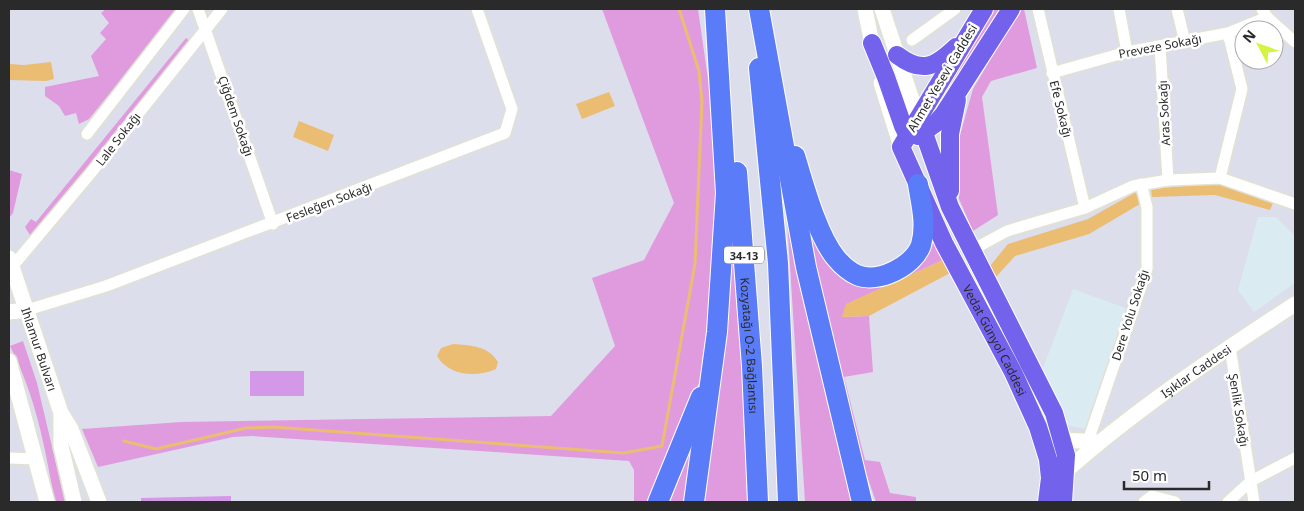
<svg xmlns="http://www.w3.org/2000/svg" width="1304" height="511" viewBox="0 0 1304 511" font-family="'Noto Sans',sans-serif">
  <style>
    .medical { fill: #daebf2 }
    .green { fill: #e09bdf }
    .pitch { fill: #d597e7 }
    .water { fill: #eabd73 }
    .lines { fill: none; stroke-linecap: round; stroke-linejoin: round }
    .stream { stroke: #eabd73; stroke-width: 3 }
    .street-casing { stroke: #e0e2d2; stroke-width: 14 }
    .secondary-casing { stroke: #e0e2d2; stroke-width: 18 }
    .primary-casing { stroke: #fff; stroke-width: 20 }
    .highway-casing { stroke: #fff; stroke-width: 22 }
    .street { stroke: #fff; stroke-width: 11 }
    .secondary { stroke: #fff; stroke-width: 15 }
    .primary { stroke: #7362eb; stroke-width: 18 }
    .highway { stroke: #5b7cf8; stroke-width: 20 }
    .labels { text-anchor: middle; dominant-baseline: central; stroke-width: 5; stroke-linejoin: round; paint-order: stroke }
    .shield { fill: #fff; stroke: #6a6a6a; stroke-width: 1 }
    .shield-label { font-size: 11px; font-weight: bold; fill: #2a2a2a }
    .street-label { font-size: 12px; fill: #2a2a2a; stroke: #fff }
  </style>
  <rect width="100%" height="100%" fill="#dcdeec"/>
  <g class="medical">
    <polygon points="1258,217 1276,217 1295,236 1295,283 1254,312 1238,290"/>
    <polygon points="1073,289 1128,309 1085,429 1065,425 1041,373"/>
  </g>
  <g class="green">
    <polygon points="106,9 179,9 89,119 79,124 76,113 65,116 59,106 45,96 45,87 99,76 91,56 106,39 100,33 109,23 101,13"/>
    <polygon points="602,9 698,9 711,100 717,194 712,326 699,383 653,502 634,502 634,470 629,461 252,436 233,437 98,467 82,429 181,422 551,416 615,346 592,278 644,260 674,203"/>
    <polygon points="993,9 1001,9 933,121 927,113"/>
    <polygon points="1020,9 1024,9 1037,68 991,81 982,97 998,215 973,231 959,199 960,135 973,89"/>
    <polygon points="186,38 190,41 31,237 25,227 31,219 36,222"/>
    <polygon points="9,170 22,174 13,213 9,218"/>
    <polygon points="799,195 819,241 876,281 930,233 943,260 847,304 843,317 869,316 873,372 844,377 865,460 880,462 890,493 916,497 916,502 876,502 856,444"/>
    <polygon points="787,219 827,401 852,502 805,502"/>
    <polygon points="732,230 741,275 747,502 703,502"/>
    <path d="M23 341 37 383 65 502H55C44 444 37 400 10 346Z"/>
    <polygon points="695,439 687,502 670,502"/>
  </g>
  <g class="pitch">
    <rect x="250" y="371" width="54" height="25"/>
    <polygon points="231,496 231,502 141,502 141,498"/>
  </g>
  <g class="water">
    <polygon points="51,62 54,79 46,81 9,80 9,64 24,65"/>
    <polygon points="609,92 615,106 582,119 576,104"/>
    <polygon points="299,121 334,135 328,151 293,137"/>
    <polygon points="1217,183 1274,201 1270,210 1215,195 1152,197 1151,189"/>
    <polygon points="1136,192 1140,204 1089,234 1015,256 996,277 990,266 1008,244 1088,219"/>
    <polygon points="943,260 950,273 869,316 842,317 846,304"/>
    <path d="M453 344C470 345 489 346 498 362L496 369C476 378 449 376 437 356L441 348Z"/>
  </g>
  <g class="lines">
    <polyline class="stream" points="124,441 156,449 246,428 273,427 624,453 662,446 695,264 702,102 699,71 679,9"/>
    <g class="street-casing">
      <g id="street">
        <polyline points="198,9 273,224"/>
        <polyline points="1038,9 1085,208"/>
        <polyline points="1119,9 1127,52"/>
        <polyline points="1177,9 1185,42"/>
        <polyline points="1262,9 1267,17 1295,42"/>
        <polyline points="912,40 955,9"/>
        <polyline points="1160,46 1168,180"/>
        <polyline points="1052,73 1127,52 1228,33 1267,17"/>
        <polyline points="87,134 184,9"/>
        <polyline points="1220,178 1242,89 1228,33"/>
        <polyline points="972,250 1007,231 1085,208 1133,186 1168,180 1220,178 1295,204"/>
        <polyline points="12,267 90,174 222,9"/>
        <polyline points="27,310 106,286 505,133 512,109 477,9"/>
        <polyline points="1230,347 1254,502"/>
        <polyline points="1088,441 1147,269 1147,207 1141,184"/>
        <polyline points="9,458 37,459"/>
        <polyline points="1144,502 1152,496 1175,502"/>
        <polyline points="1228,502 1251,481 1295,458"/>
      </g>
    </g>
    <g class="secondary-casing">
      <g id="secondary">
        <polyline points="865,9 874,54"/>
        <polyline points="882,9 921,127"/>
        <polyline points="881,83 901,147"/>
        <path id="s1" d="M9 258 61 413 71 429 99 502"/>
        <polyline points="9,312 27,310"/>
        <polyline points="9,361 47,502"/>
        <polyline points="61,414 61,446 74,502"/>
        <polyline points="1063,440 1099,442"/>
        <path id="s2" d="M1066 471C1136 409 1217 355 1295 304"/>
      </g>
    </g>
    <g class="primary-casing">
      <g id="primary">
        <path id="s3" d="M984 9 901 147 944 243 1013 372 1038 427 1048 459 1050 478 1047 502"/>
        <polyline points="872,43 886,77 903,126 906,132 918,136 935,124 943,115 1011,9"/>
        <path d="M897 55C922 74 935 67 956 47"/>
        <polyline points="924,133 950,207 1054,413 1066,455 1063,502"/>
        <polyline points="950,191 950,134 957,100"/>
      </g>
    </g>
    <g class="highway-casing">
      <g id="highway">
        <polyline points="759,9 806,267 862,502"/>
        <polyline points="759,68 778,263 788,502"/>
        <path d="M795 156C804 185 817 235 836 258 841 264 850 272 857 275 878 284 914 266 921 245 927 224 921 204 918 184"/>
        <path id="s4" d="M737 172 752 366 758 502"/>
        <polyline points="658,502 701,397"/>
        <polyline points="694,502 717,332 726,193 715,9"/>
      </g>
    </g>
    <use href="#street" class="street"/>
    <use href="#secondary" class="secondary"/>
    <use href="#primary" class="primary"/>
    <use href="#highway" class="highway"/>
  </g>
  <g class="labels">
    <rect class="shield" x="724" y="246.5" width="40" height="17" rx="4"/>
    <g class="shield-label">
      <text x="744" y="255">34-13</text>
    </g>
    <g class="street-label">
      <text transform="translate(1160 46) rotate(-11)">Preveze Sokağı</text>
      <text transform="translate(942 78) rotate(-59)">Ahmet Yesevi Caddesi</text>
      <text transform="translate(1061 109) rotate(76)">Efe Sokağı</text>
      <text transform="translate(1164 113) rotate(-93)">Aras Sokağı</text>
      <text transform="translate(236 116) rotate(71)">Çiğdem Sokağı</text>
      <text transform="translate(118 139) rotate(-52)">Lale Sokağı</text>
      <text transform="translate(329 202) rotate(-21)">Fesleğen Sokağı</text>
      <text transform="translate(1130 315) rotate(-72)">Dere Yolu Sokağı</text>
      <text stroke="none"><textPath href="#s3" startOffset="376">Vedat Günyol Caddesi</textPath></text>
      <text stroke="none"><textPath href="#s4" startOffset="174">Kozyatağı O-2 Bağlantısı</textPath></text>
      <text stroke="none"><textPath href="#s1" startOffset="96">Ihlamur Bulvarı</textPath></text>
      <text stroke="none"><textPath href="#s2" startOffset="164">Işıklar Caddesi</textPath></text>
      <text transform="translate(1239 410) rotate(81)">Şenlik Sokağı</text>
    </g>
  </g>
  <rect width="1304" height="511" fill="none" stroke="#2a2a2a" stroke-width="20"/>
  <g transform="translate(1259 45) rotate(311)"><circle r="24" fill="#ffffff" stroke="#aaaaaa"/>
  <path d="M0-4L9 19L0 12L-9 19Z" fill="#d5f342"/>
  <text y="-8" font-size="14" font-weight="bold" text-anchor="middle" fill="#2a2a2a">N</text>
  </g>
  <path d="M1124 481v8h85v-8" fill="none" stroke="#2a2a2a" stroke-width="2.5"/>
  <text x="1132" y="481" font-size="15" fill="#2a2a2a" stroke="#ffffff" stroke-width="4" paint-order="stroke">50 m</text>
</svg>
